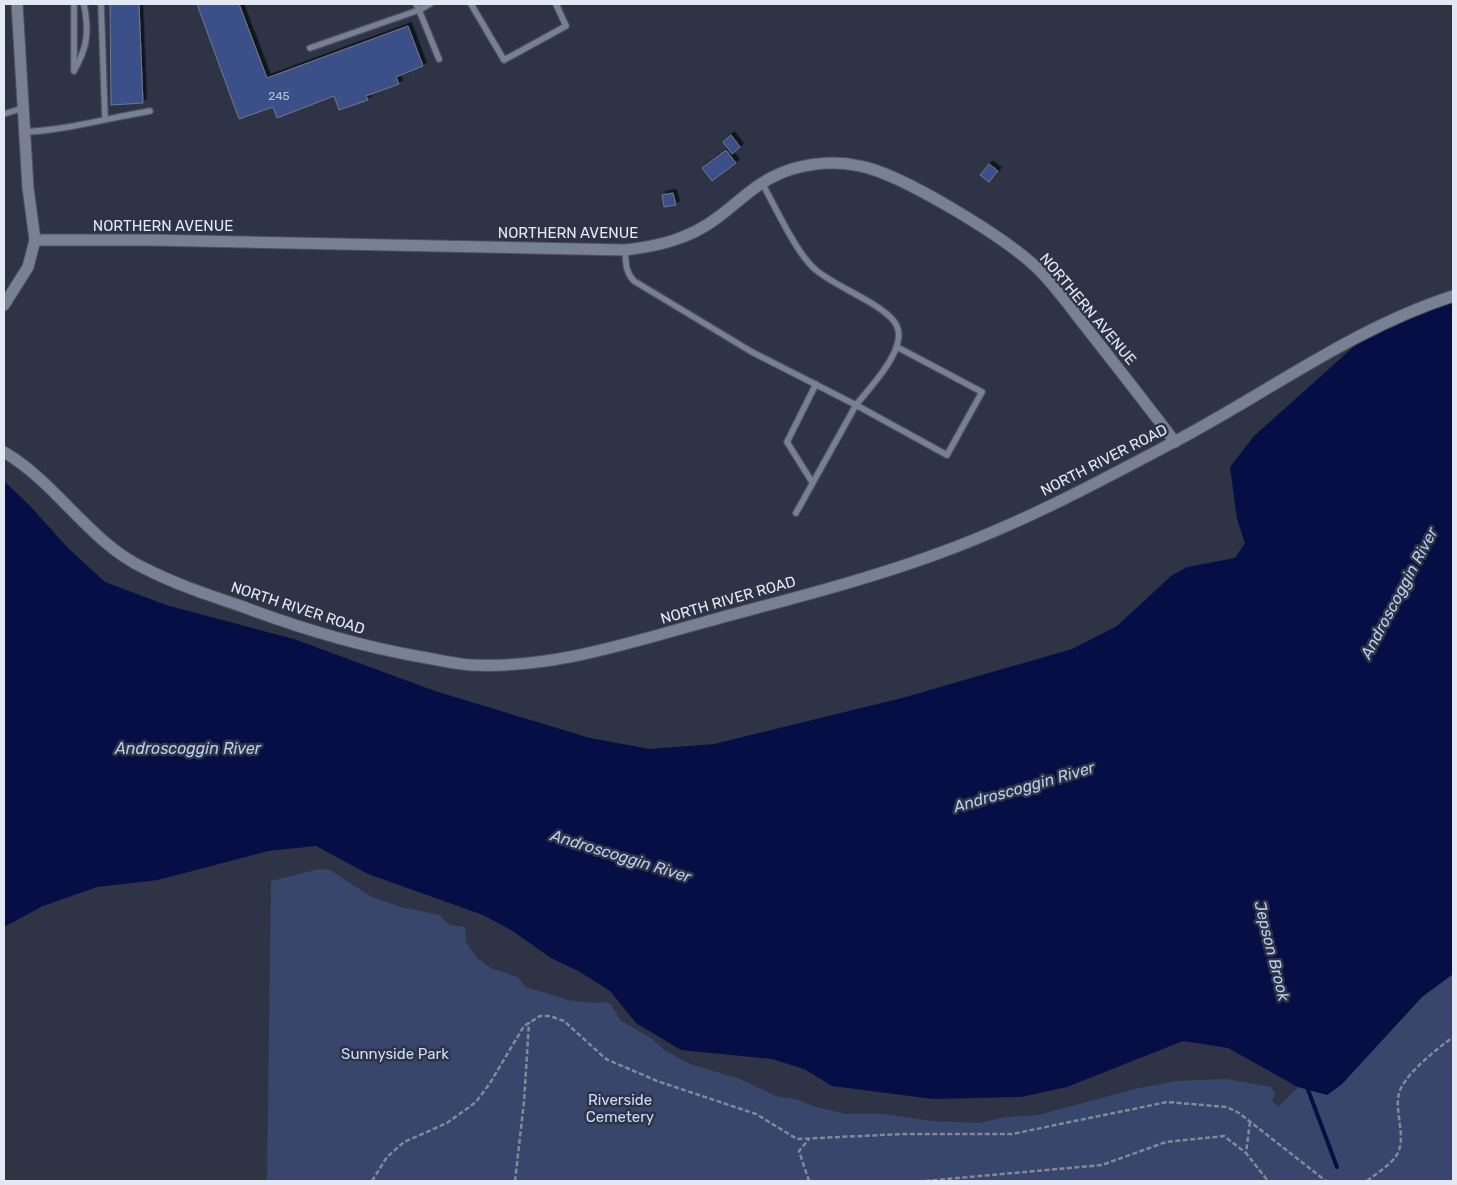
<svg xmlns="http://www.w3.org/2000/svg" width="1457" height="1185" viewBox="0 0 1457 1185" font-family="Rubik,sans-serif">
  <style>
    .green { fill: #38466b }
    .water { fill: #060f45 }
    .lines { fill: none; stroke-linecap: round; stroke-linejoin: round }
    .stream { stroke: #060f45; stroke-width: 4 }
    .building { fill: #3a4f89; stroke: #70788b; filter: url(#shadow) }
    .service-casing { stroke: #4b515f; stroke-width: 8 }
    .minor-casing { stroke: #4b515f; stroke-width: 13 }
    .path { stroke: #838997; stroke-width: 2.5; stroke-dasharray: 5 2.5; stroke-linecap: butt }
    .service { stroke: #788093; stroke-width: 5.5 }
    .minor { stroke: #788093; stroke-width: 11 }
    .labels { text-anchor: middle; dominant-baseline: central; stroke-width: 5; stroke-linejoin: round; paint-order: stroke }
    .number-label { font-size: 12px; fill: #b9c2d8 }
    .street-label { font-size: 15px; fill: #e3e8f3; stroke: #2e3445 }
    .park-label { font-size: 15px; fill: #ccdbfe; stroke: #2e3445 }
    .water-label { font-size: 16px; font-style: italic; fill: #bdcbee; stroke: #2e3445 }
  </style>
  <defs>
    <filter id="shadow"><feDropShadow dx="3.5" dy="-3.5" stdDeviation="0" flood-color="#0009"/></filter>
  </defs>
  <rect width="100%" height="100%" fill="#2e3445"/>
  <polygon class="green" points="319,869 330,870 370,896 401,907 440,915 449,925 465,927 466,942 477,958 491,968 517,977 526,987 568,1000 593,1003 605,1002 611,1005 621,1021 651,1038 665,1051 690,1064 740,1079 776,1096 799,1100 812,1106 846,1114 883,1114 932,1121 979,1123 1006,1117 1038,1115 1139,1088 1177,1081 1227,1079 1271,1087 1275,1094 1272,1100 1278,1107 1298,1087 1327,1095 1342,1084 1422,997 1453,974 1453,1181 267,1181 271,881"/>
  <polygon class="water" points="1453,298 1453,974 1422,997 1342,1084 1327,1095 1298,1087 1228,1048 1183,1041 1067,1087 1021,1097 933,1099 832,1086 804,1069 772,1059 681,1050 636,1023 610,991 580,972 551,958 511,930 483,915 368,874 316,846 268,851 158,880 97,887 43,906 4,927 4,481 31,507 68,548 105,582 166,605 294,639 435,691 590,738 650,749 714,744 902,698 1072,649 1117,626 1171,576 1187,567 1235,558 1245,543 1237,519 1230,467 1254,436 1360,341"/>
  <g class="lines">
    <polyline class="stream" points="1307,1087 1337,1167"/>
  </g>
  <g class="building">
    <polygon points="110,4 139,4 143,103 111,105"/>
    <polygon points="197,4 239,4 267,78 408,26 423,66 396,77 399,84 366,96 368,100 339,110 334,96 277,118 273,107 239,119"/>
    <polygon points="731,135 740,147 732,154 723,142"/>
    <polygon points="726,150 736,163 712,181 702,168"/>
    <polygon points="989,164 998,171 989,182 980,175"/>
    <polygon points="673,193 676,205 664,207 662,195"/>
  </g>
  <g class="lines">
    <g class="service-casing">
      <g id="service">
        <polyline points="74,4 74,69"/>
        <polyline points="101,4 105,118"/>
        <polyline points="430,4 419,10 439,59"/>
        <polyline points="471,4 504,60 566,26 556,4"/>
        <polyline points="310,48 419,10 416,4"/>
        <path d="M74 71C88 46 89 32 84 4"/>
        <polyline points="4,114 23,108"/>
        <path d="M24 132C67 130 108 118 150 111"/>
        <path d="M625 250C626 262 625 272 634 281L752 352 856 405C869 389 892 364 897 345 900 336 899 327 893 320 878 302 836 287 816 270 797 255 775 206 762 183"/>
        <polyline points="812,482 787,442 816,384"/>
        <polyline points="796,513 856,405 947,455 982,392 897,347"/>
      </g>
    </g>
    <g class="minor-casing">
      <g id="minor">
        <path d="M35 240H149L625 250C659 246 689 239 717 218 744 198 758 180 792 169 813 163 838 161 860 166 902 174 1004 237 1036 267 1056 286 1072 310 1089 331 1118 368 1147 405 1175 442"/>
        <polyline points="4,305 28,267 35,240 28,188 17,4"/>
        <path d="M4 452C57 483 89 542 144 568 175 584 208 595 241 606 299 628 356 645 416 656 435 659 453 664 471 665 552 669 628 643 705 622 781 601 860 582 934 555 1016 526 1095 484 1172 443 1266 394 1351 329 1453 296"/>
      </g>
    </g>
    <g class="path">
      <polyline points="1250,1122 1246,1153 1268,1181"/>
      <polyline points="372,1181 387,1157 404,1142 447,1123 476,1102 490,1083 524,1026 540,1016 550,1016 564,1021 606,1059 657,1081 756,1114 797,1139 903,1134 1012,1134 1167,1102 1227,1107 1239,1113 1326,1181"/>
      <polyline points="515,1181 524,1102 529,1022"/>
      <polyline points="809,1181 799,1151 809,1139"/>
      <polyline points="925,1181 1102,1165 1166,1142 1224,1136 1246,1153"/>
      <path d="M1367 1181C1377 1173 1389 1166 1396 1156 1409 1137 1391 1108 1401 1088 1410 1070 1437 1049 1453 1037"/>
    </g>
    <use href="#service" class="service"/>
    <use href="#minor" class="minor"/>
  </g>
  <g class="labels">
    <g class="number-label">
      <text x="279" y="96">245</text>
    </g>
    <g class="street-label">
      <text x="163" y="226">NORTHERN AVENUE</text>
      <text x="568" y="233">NORTHERN AVENUE</text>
      <text transform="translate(1088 309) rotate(50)">NORTHERN AVENUE</text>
      <text transform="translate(1104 460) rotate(-27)">NORTH RIVER ROAD</text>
      <text transform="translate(728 600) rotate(-16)">NORTH RIVER ROAD</text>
      <text transform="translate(298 608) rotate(18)">NORTH RIVER ROAD</text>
    </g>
    <g class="park-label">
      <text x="395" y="1054">Sunnyside Park</text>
      <text x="620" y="1100">Riverside<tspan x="620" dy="17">Cemetery</tspan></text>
    </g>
    <g class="water-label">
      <text transform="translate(1399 593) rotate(-62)">Androscoggin River</text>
      <text x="188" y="748">Androscoggin River</text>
      <text transform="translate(1024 787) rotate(-16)">Androscoggin River</text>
      <text transform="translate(621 856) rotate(17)">Androscoggin River</text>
      <text transform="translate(1272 951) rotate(76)">Jepson Brook</text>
    </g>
  </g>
  <rect width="1457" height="1185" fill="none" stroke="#e3e8f3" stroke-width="10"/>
</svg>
